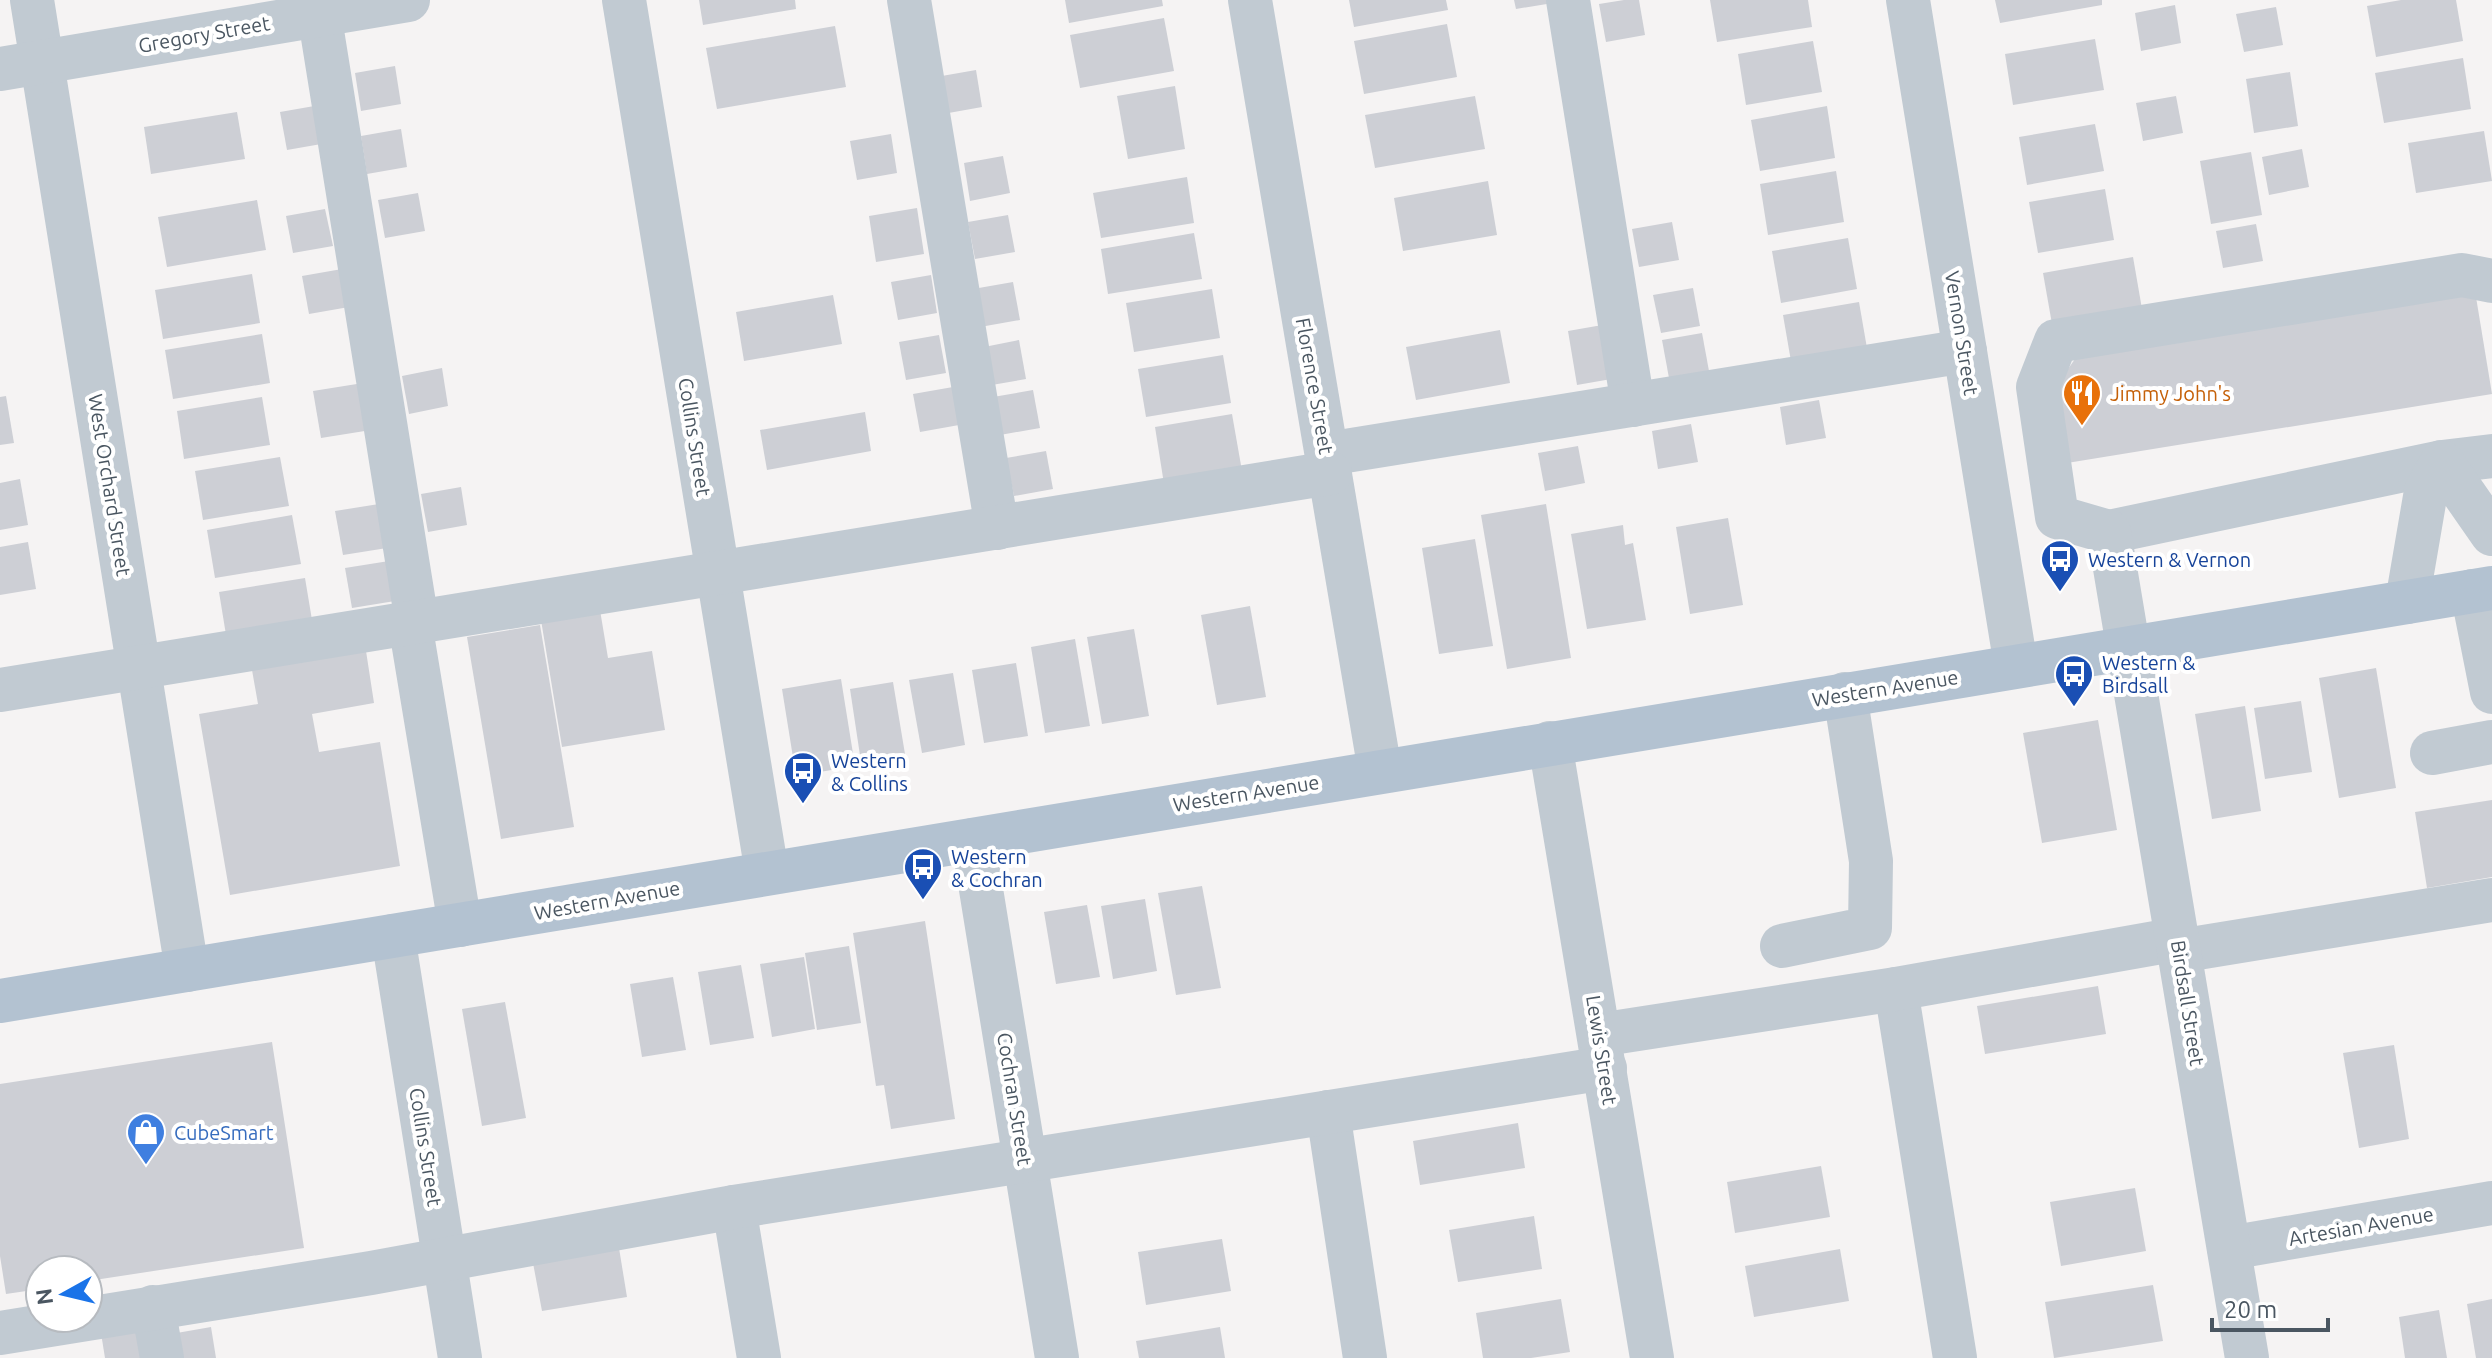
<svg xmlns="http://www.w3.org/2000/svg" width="2492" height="1358" viewBox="0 0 2492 1358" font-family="Ubuntu,sans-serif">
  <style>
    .building { fill: #cdcfd5 }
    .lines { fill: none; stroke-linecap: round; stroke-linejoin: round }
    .minor { stroke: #c1cad2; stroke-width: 44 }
    .major { stroke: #b3c2d1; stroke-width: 44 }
    .labels { text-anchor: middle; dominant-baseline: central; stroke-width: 8; stroke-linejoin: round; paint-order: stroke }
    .street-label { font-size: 20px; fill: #4a5661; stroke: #fff }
    .food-label { font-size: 20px; fill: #c56008; stroke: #fff; text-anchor: start }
    .transit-label { font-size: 20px; fill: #164399; stroke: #fff; text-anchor: start }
    .shop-label { font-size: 20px; fill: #366cbe; stroke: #fff; text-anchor: start }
  </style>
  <rect width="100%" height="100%" fill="#f5f3f3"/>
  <g class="building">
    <polygon points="699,0 795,0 796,9 703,25"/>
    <polygon points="1065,0 1162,0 1163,6 1069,23"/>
    <polygon points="1349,0 1446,0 1448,10 1354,27"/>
    <polygon points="1514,0 1559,0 1559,2 1516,9"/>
    <polygon points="1624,0 1639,0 1645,35 1606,42 1599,4"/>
    <polygon points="1710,0 1808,0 1812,27 1717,42"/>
    <polygon points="1995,0 2102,0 2102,5 2000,23"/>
    <polygon points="2401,0 2456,0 2463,41 2376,57 2367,6"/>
    <polygon points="2175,5 2181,43 2141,51 2135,13"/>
    <polygon points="2276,7 2283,45 2244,52 2236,14"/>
    <polygon points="1164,18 1174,71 1080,88 1070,35"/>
    <polygon points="1447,24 1457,77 1364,94 1354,41"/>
    <polygon points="835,26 846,87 717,109 706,48"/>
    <polygon points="2095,39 2104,90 2013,105 2005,54"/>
    <polygon points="1813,41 1822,92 1746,105 1738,54"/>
    <polygon points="2463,58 2471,109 2384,123 2375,73"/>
    <polygon points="395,66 401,104 361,111 355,73"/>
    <polygon points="976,70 982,107 943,114 936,77"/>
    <polygon points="2290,72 2298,126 2254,133 2246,79"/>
    <polygon points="1175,86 1185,149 1128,159 1117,96"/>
    <polygon points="1475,96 1485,149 1375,168 1365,115"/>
    <polygon points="2176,96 2183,133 2143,141 2136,103"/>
    <polygon points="320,105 327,143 287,150 280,112"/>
    <polygon points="1827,106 1835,158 1760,171 1751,120"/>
    <polygon points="237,112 245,159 151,174 144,127"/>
    <polygon points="2095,124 2104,171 2027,185 2019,137"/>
    <polygon points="401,129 407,167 367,174 361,136"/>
    <polygon points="2484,131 2492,181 2416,193 2408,143"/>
    <polygon points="891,134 897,173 857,180 850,141"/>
    <polygon points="2302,149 2309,187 2269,195 2262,157"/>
    <polygon points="2251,152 2262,215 2211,224 2200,161"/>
    <polygon points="1003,156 1010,193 970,201 964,163"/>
    <polygon points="1836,171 1844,222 1768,235 1760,184"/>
    <polygon points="1187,177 1194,223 1101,238 1093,193"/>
    <polygon points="1488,181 1497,235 1403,251 1394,198"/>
    <polygon points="2105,189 2114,240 2038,253 2029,202"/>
    <polygon points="418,193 425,231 385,238 378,200"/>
    <polygon points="257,200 266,250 167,267 158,217"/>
    <polygon points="917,208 924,254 876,262 869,216"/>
    <polygon points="325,209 333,246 293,253 286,216"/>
    <polygon points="1008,215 1015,252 975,259 968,222"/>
    <polygon points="1672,222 1679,260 1639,267 1632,229"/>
    <polygon points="2256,224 2263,261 2223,268 2216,231"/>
    <polygon points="1194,233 1202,279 1108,294 1101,249"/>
    <polygon points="1848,238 1857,289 1781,303 1772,251"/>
    <polygon points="2133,257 2142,309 2052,324 2043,273"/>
    <polygon points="342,269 349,307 309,314 302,276"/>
    <polygon points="252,274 260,323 163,339 155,290"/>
    <polygon points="931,275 937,313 898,320 891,282"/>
    <polygon points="1013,282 1020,320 980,327 973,289"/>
    <polygon points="2474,285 2492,394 2067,463 2054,389 2082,349"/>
    <polygon points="1693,288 1700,326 1661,333 1653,295"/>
    <polygon points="1212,289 1220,338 1134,352 1126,303"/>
    <polygon points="833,295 842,344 744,361 736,312"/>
    <polygon points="1859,302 1868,354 1792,367 1783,315"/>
    <polygon points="1608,324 1617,378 1577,385 1568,331"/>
    <polygon points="1500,330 1510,383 1416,400 1406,347"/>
    <polygon points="1702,333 1709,371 1669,378 1662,340"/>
    <polygon points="262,334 270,383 173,399 165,350"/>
    <polygon points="939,335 946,373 906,380 899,342"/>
    <polygon points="1019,340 1026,379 986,386 979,348"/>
    <polygon points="1223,355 1231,403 1146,417 1138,369"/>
    <polygon points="442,368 448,406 409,414 402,376"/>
    <polygon points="363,383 371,430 321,438 313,391"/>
    <polygon points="953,387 959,425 920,432 913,394"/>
    <polygon points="1033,390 1040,428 1000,435 993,397"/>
    <polygon points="6,396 14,443 0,445 0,397"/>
    <polygon points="262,397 270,445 184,459 177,411"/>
    <polygon points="1819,400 1826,438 1786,445 1780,407"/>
    <polygon points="865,412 871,451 767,470 760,430"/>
    <polygon points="1232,414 1242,471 1164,484 1155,427"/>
    <polygon points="1691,424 1698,462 1658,469 1652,431"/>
    <polygon points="1578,446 1585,483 1545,491 1538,453"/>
    <polygon points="1046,451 1053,489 1014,496 1006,458"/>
    <polygon points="280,457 289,506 203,520 195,471"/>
    <polygon points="20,479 28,525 0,530 0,483"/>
    <polygon points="461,487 467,525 428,532 421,494"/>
    <polygon points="379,504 387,548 343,555 335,511"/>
    <polygon points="1546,504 1571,658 1507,669 1481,515"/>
    <polygon points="292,515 301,564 215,578 207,530"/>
    <polygon points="1728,518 1743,605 1690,614 1676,527"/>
    <polygon points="1623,525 1625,545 1633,543 1646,620 1587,629 1571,534"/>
    <polygon points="1475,539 1493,646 1439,654 1422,548"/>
    <polygon points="28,542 36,589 0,595 0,547"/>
    <polygon points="389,561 395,601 352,608 345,568"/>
    <polygon points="305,578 313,626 227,641 219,592"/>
    <polygon points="1250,606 1266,697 1217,705 1201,615"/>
    <polygon points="600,610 608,658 652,651 665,730 562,747 541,620"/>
    <polygon points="540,625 574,827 501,839 467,637"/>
    <polygon points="1134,629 1149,716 1102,724 1087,637"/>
    <polygon points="1075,639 1090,726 1045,733 1031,647"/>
    <polygon points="366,651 374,703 312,714 319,752 380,742 400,866 230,895 199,714 258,704 252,670"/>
    <polygon points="1016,663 1028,736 984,743 972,670"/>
    <polygon points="2376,668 2396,788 2339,798 2319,678"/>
    <polygon points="953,673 965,745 922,753 909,680"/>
    <polygon points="841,679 855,766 796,776 782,689"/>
    <polygon points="893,682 905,754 861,762 850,689"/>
    <polygon points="2301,701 2312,772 2265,779 2254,708"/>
    <polygon points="2245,706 2261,811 2212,819 2195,714"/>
    <polygon points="2098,720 2117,830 2042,843 2023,733"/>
    <polygon points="2492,800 2492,877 2427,888 2415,812"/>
    <polygon points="1202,886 1221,988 1176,995 1158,893"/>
    <polygon points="1145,899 1157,971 1113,979 1101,906"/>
    <polygon points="1087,905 1100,977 1056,984 1044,912"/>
    <polygon points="925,921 955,1119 891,1129 884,1085 876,1086 853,933"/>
    <polygon points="849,946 861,1023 817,1030 805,953"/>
    <polygon points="804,957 815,1029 772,1037 760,964"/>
    <polygon points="741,965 754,1038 710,1045 698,972"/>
    <polygon points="673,977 686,1050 642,1057 630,984"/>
    <polygon points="2098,986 2106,1034 1985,1054 1977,1006"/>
    <polygon points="505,1002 526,1118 482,1126 462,1009"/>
    <polygon points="272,1042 304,1248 88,1281 88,1270 40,1270 40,1289 6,1294 0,1256 0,1084"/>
    <polygon points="2394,1045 2409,1139 2359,1148 2343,1053"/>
    <polygon points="1518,1123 1525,1168 1420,1185 1413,1141"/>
    <polygon points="1821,1166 1830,1217 1735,1233 1727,1182"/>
    <polygon points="2135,1188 2146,1251 2061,1266 2050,1202"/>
    <polygon points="1534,1216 1542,1269 1458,1282 1449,1230"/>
    <polygon points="1222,1239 1231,1291 1146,1305 1138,1252"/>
    <polygon points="619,1248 627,1297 542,1311 533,1263"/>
    <polygon points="1840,1249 1849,1301 1754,1317 1745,1266"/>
    <polygon points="2153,1285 2163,1341 2054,1358 2045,1302"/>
    <polygon points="1561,1299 1570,1352 1531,1358 1483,1358 1476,1313"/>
    <polygon points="2492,1299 2492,1358 2476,1358 2467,1304"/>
    <polygon points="2439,1310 2447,1358 2405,1358 2399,1317"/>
    <polygon points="141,1326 147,1358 105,1358 101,1333"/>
    <polygon points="211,1327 216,1358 175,1358 171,1334"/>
    <polygon points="1220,1327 1225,1358 1139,1358 1136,1341"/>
  </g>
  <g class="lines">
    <g class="minor">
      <polyline points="32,0 187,970"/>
      <polyline points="317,0 417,622"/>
      <polyline points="624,0 767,873"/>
      <polyline points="909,0 997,528"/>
      <polyline points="1250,0 1380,771"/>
      <polyline points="1568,0 1633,405"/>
      <polyline points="1908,0 2016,666"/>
      <polyline points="0,69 408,0"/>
      <polyline points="1327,454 1965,351"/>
      <polyline points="2109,532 2442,462 2492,456"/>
      <polyline points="2472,591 2492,692"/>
      <polyline points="2407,602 2426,491 2442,462 2492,534"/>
      <polyline points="410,623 460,925"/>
      <polyline points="0,690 1330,473"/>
      <polyline points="1550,743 1652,1358"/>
      <polyline points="2432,753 2492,742"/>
      <polyline points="973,840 1057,1358"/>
      <polyline points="393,936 460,1358"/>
      <polyline points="1782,946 1870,928 1871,861 1845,694"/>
      <polyline points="2179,951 2492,900"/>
      <polyline points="1896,989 1955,1358"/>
      <polyline points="1599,1035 1896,989 2178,939"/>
      <polyline points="1328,1112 1365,1358"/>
      <polyline points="734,1207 759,1358"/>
      <polyline points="2229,1248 2492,1203"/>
      <polyline points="153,1307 162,1358"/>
      <polyline points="0,1333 371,1273 734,1207 1605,1068"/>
      <polyline points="2247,1358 2109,532 2057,517 2038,387 2056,341 2462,275 2492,281"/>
    </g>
    <polyline class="major" points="0,1001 2492,588"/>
  </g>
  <defs>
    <g id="restaurant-pin" transform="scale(2)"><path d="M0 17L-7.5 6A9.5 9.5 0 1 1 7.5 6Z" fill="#e8710a" stroke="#fff"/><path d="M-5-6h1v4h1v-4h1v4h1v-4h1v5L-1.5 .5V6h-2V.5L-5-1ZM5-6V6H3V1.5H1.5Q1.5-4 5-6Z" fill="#fff"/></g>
    <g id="bus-pin" transform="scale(2)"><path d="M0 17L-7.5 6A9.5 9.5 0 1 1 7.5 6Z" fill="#1a4fb4" stroke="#fff"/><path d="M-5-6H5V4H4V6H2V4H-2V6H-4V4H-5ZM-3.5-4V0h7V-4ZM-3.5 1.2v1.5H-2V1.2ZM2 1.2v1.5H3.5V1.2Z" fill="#fff"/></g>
    <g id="shop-pin" transform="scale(2)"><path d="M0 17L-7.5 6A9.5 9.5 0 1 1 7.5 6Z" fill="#3f7fe0" stroke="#fff"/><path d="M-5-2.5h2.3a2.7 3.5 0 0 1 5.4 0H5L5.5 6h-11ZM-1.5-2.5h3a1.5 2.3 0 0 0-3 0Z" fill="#fff"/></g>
  </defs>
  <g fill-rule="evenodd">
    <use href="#restaurant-pin" x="2082" y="393"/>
    <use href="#bus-pin" x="2060" y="559"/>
    <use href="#bus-pin" x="2074" y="674"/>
    <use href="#bus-pin" x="803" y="771"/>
    <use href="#bus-pin" x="923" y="867"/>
    <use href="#shop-pin" x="146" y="1132"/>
  </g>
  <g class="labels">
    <g class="street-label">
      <text transform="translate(204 34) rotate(-10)">Gregory Street</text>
      <text transform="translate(1962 333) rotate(81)">Vernon Street</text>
      <text transform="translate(1315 386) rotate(80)">Florence Street</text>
      <text transform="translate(695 437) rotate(81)">Collins Street</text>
      <text transform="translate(110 485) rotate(81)">West Orchard Street</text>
      <text transform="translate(1885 688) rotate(-9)">Western Avenue</text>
      <text transform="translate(1246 793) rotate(-9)">Western Avenue</text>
      <text transform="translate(607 900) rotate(-10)">Western Avenue</text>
      <text transform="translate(2188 1003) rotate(81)">Birdsall Street</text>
      <text transform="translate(1602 1050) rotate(81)">Lewis Street</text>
      <text transform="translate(1015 1099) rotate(81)">Cochran Street</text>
      <text transform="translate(426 1147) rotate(81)">Collins Street</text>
      <text transform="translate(2361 1226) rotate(-10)">Artesian Avenue</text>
    </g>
    <g class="food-label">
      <text x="2110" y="393">Jimmy John's</text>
    </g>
    <g class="transit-label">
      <text x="2088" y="559">Western &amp; Vernon</text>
      <text x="2102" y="662">Western &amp;<tspan x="2102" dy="23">Birdsall</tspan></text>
      <text x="831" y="760">Western<tspan x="831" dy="23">&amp; Collins</tspan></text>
      <text x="951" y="856">Western<tspan x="951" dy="23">&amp; Cochran</tspan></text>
    </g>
    <g class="shop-label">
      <text x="174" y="1132">CubeSmart</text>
    </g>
  </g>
  <g transform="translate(64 1294) rotate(262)"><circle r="38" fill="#ffffff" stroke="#b7bbc0" stroke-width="2"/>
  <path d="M0-6L14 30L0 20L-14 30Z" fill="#1a73e8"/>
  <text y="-12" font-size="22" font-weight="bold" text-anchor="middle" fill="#4a5661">N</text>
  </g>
  <path d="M2212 1318v12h116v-12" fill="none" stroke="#4a5661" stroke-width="4"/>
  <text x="2224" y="1318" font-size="24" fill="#4a5661" stroke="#ffffff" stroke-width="6" paint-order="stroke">20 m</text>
</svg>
